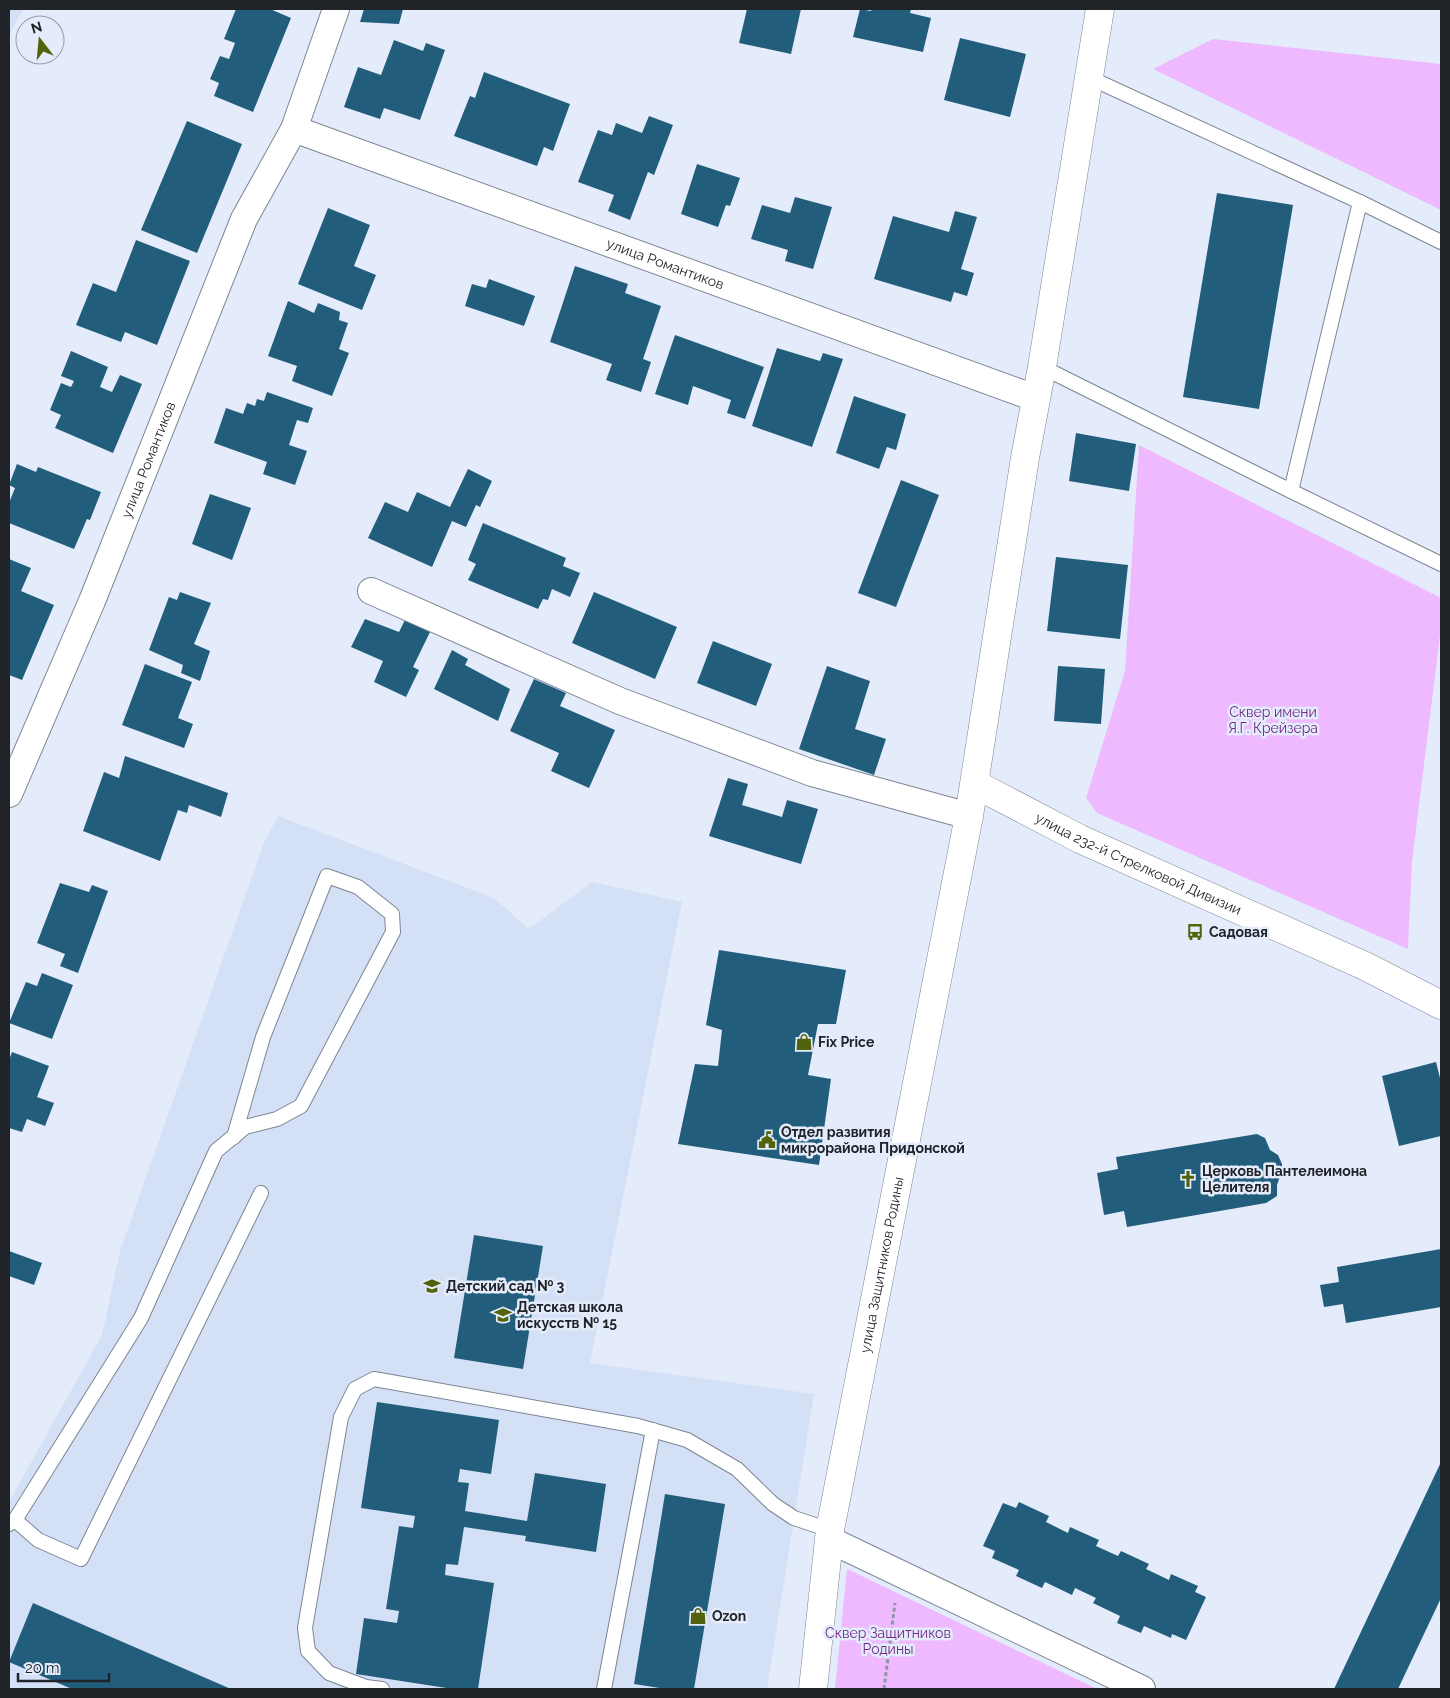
<svg xmlns="http://www.w3.org/2000/svg" width="1450" height="1698" viewBox="0 0 1450 1698" font-family="Raleway,sans-serif">
  <style>
    .built { fill: #d4e0f5 }
    .green { fill: #eeb9ff }
    .building { fill: #225e7c }
    .lines { fill: none; stroke-linecap: round; stroke-linejoin: round }
    .service-casing { stroke: #7d8592; stroke-width: 16 }
    .minor-casing { stroke: #7d8592; stroke-width: 28 }
    .tertiary-casing { stroke: #7d8592; stroke-width: 29 }
    .path { stroke: #9096a1; stroke-width: 3; stroke-dasharray: 4 2.5; stroke-linecap: butt }
    .service { stroke: #fff; stroke-width: 14 }
    .minor { stroke: #fff; stroke-width: 26 }
    .tertiary { stroke: #fff; stroke-width: 28 }
    .labels { text-anchor: middle; dominant-baseline: central; stroke-width: 5; stroke-linejoin: round; paint-order: stroke }
    .street-label { font-size: 14px; fill: #202328; stroke: #e4ecfb }
    .park-label { font-size: 14px; fill: #722886; stroke: #e4ecfb }
    .poi-label { font-size: 14px; font-weight: bold; fill: #202328; stroke: #e4ecfb; text-anchor: start }
  </style>
  <rect width="100%" height="100%" fill="#e4ecfb"/>
  <g class="built">
    <polygon points="9,9 23,9 9,36"/>
    <polygon points="278,816 494,898 529,929 592,882 682,902 590,1363 814,1394 767,1689 9,1689 9,1502 102,1335 120,1251 263,845"/>
  </g>
  <g class="green">
    <polygon points="1213,39 1441,64 1441,210 1153,69"/>
    <polygon points="1139,445 1441,598 1441,627 1412,862 1408,949 1097,813 1086,798 1125,671"/>
    <polygon points="847,1569 1097,1689 835,1689"/>
  </g>
  <g class="building">
    <polygon points="236,9 270,9 291,18 253,112 214,96 219,83 210,79 220,56 229,59 235,43 224,39"/>
    <polygon points="364,9 403,9 399,24 360,22"/>
    <polygon points="747,9 801,9 791,54 739,43"/>
    <polygon points="860,9 871,11 872,9 911,9 910,13 931,18 923,52 853,37"/>
    <polygon points="960,38 1026,54 1010,117 944,100"/>
    <polygon points="394,40 423,51 426,43 445,50 420,120 384,108 380,119 344,107 358,67 381,75"/>
    <polygon points="484,72 570,104 553,151 544,147 537,166 454,136 470,96 475,98"/>
    <polygon points="649,116 673,125 654,175 648,172 630,220 608,211 614,195 578,182 598,130 612,135 616,123 642,133"/>
    <polygon points="187,121 242,144 197,253 141,230"/>
    <polygon points="697,164 740,178 730,206 726,205 718,227 681,214"/>
    <polygon points="1217,193 1293,205 1259,409 1183,397"/>
    <polygon points="795,197 832,207 813,269 785,261 788,250 751,239 762,205 790,213"/>
    <polygon points="328,208 370,225 354,266 376,275 362,310 298,284"/>
    <polygon points="955,211 977,217 961,269 974,273 967,296 954,292 951,302 874,279 893,216 949,232"/>
    <polygon points="136,240 190,261 157,345 125,332 121,342 76,325 93,283 116,292"/>
    <polygon points="575,266 628,284 625,293 661,306 643,359 651,362 641,392 606,380 612,364 550,342"/>
    <polygon points="489,279 535,296 524,326 465,306 472,284 486,288"/>
    <polygon points="288,301 314,313 318,303 340,312 339,320 348,323 339,349 349,353 332,396 292,381 297,366 268,356"/>
    <polygon points="675,335 764,367 745,419 727,413 731,400 693,386 688,405 655,394"/>
    <polygon points="777,348 820,361 823,353 843,359 812,447 752,426"/>
    <polygon points="71,351 108,367 100,387 112,392 120,375 142,384 113,453 55,428 61,415 50,410 61,383 71,387 74,381 61,376"/>
    <polygon points="267,392 313,408 308,423 297,420 289,445 307,451 295,485 263,474 267,462 214,443 226,408 243,414 247,403 255,406 257,399 264,401"/>
    <polygon points="854,396 906,414 896,450 887,447 879,469 836,453"/>
    <polygon points="1076,433 1136,444 1129,491 1069,481"/>
    <polygon points="17,464 36,472 38,467 101,492 90,520 87,519 74,549 9,523 9,503 15,488 9,485"/>
    <polygon points="468,469 492,481 480,507 476,505 466,527 452,521 432,567 368,538 385,502 408,512 417,492 450,507"/>
    <polygon points="901,480 939,495 896,607 858,593"/>
    <polygon points="210,494 251,508 232,560 192,544"/>
    <polygon points="483,523 566,558 563,566 580,573 570,597 552,589 548,600 543,599 538,609 468,580 476,564 468,560"/>
    <polygon points="1056,557 1128,565 1120,639 1047,631"/>
    <polygon points="9,559 31,568 21,591 54,605 22,680 9,675"/>
    <polygon points="180,592 211,603 194,644 210,651 200,681 181,673 183,665 149,650 169,597 177,600"/>
    <polygon points="594,592 677,627 655,679 572,643"/>
    <polygon points="365,619 399,632 405,620 430,632 413,667 419,670 406,697 374,682 383,661 351,647"/>
    <polygon points="713,641 772,664 756,706 697,683"/>
    <polygon points="452,650 468,659 465,665 510,689 498,721 434,689"/>
    <polygon points="145,664 192,682 178,718 193,724 184,748 122,725"/>
    <polygon points="827,666 870,681 855,729 886,739 874,775 799,749"/>
    <polygon points="1058,666 1105,669 1101,724 1054,721"/>
    <polygon points="534,679 566,693 560,706 615,730 589,788 551,771 559,753 510,731"/>
    <polygon points="125,756 228,793 221,817 189,805 187,813 178,810 160,861 83,831 104,772 119,778"/>
    <polygon points="728,778 748,784 742,805 782,817 787,800 818,809 801,864 709,836"/>
    <polygon points="60,883 89,892 92,885 108,891 78,973 60,966 65,954 37,943"/>
    <polygon points="719,950 846,970 836,1024 818,1024 808,1075 831,1079 819,1165 678,1144 695,1064 718,1066 722,1030 706,1025"/>
    <polygon points="42,973 73,985 52,1039 9,1023 26,982 37,986"/>
    <polygon points="12,1052 49,1066 37,1097 54,1103 45,1126 27,1119 22,1132 9,1128 9,1060"/>
    <polygon points="1436,1062 1441,1082 1441,1136 1399,1146 1382,1076"/>
    <polygon points="1257,1134 1265,1138 1270,1150 1278,1155 1282,1164 1282,1171 1277,1185 1277,1196 1266,1203 1127,1227 1124,1211 1104,1215 1097,1173 1118,1169 1116,1157"/>
    <polygon points="474,1235 543,1246 523,1369 454,1358"/>
    <polygon points="1441,1249 1441,1307 1346,1323 1343,1304 1324,1307 1320,1285 1339,1282 1337,1267"/>
    <polygon points="9,1251 42,1263 34,1285 9,1276"/>
    <polygon points="377,1402 499,1420 491,1474 460,1469 458,1482 469,1483 465,1511 527,1521 535,1473 606,1484 596,1552 525,1541 526,1536 464,1527 458,1565 446,1564 445,1575 494,1583 478,1689 453,1689 356,1674 364,1618 397,1623 399,1611 386,1609 399,1526 413,1528 415,1516 361,1508"/>
    <polygon points="1441,1462 1441,1598 1398,1689 1334,1689"/>
    <polygon points="665,1494 725,1504 694,1689 666,1689 634,1684"/>
    <polygon points="1019,1502 1049,1516 1046,1522 1068,1533 1070,1527 1099,1540 1096,1546 1118,1556 1121,1551 1149,1564 1146,1569 1169,1580 1171,1574 1198,1586 1195,1592 1206,1597 1186,1640 1172,1634 1171,1638 1144,1626 1141,1633 1117,1623 1120,1616 1093,1603 1096,1598 1075,1588 1072,1595 1045,1582 1042,1588 1016,1576 1019,1570 992,1558 995,1551 983,1546 1003,1503 1016,1508"/>
    <polygon points="33,1603 231,1689 72,1689 9,1662"/>
  </g>
  <g class="lines">
    <g class="service-casing">
      <g id="service">
        <polyline points="1088,77 1360,202 1441,242"/>
        <polyline points="1042,367 1291,491 1441,564"/>
        <polyline points="1291,491 1360,202"/>
        <polyline points="15,1520 38,1540 81,1559 261,1193"/>
        <polyline points="9,1524 15,1520 141,1318 216,1151 245,1127 277,1119 301,1106 393,932 392,914 358,887 327,876 263,1037 234,1137"/>
        <polyline points="382,1689 366,1687 329,1673 308,1651 305,1628 341,1417 355,1389 374,1379 638,1426 687,1440 737,1469 773,1504 794,1518 830,1530"/>
        <polyline points="604,1689 653,1430"/>
      </g>
    </g>
    <g class="minor-casing">
      <g id="minor">
        <path id="s1" d="M294 129 1035 398"/>
        <polyline points="371,591 620,701 812,773 969,816"/>
        <path id="s2" d="M9 794 92 601 244 219 294 129 336 9"/>
        <polyline points="830,1540 1142,1689"/>
      </g>
    </g>
    <g class="tertiary-casing">
      <g id="tertiary">
        <path id="s3" d="M975 784 1080 839 1365 966 1441 1005"/>
        <path id="s4" d="M813 1689 830 1530 969 816 1025 458 1042 367 1100 9"/>
      </g>
    </g>
    <polyline class="path" points="884,1689 895,1603"/>
    <use href="#service" class="service"/>
    <use href="#minor" class="minor"/>
    <use href="#tertiary" class="tertiary"/>
  </g>
  <defs>
    <g id="bus-bare" transform="scale(1.35)"><path d="M-5-6H5V4H4V6H2V4H-2V6H-4V4H-5ZM-3.5-4V0h7V-4ZM-3.5 1.2v1.5H-2V1.2ZM2 1.2v1.5H3.5V1.2Z" fill="#52630b" stroke="#e4ecfb" stroke-width="2.5" paint-order="stroke"/></g>
    <g id="shop-bare" transform="scale(1.35)"><path d="M-5-2.5h2.3a2.7 3.5 0 0 1 5.4 0H5L5.5 6h-11ZM-1.5-2.5h3a1.5 2.3 0 0 0-3 0Z" fill="#52630b" stroke="#e4ecfb" stroke-width="2.5" paint-order="stroke"/></g>
    <g id="civic-bare" transform="scale(1.35)"><path d="M-.6-6.5H3V-4.5H.6V-3L4-1V1h2V6H-6V1h2V-1L-.6-3ZM-1.2 2.5V6h2.4V2.5Z" fill="#52630b" stroke="#e4ecfb" stroke-width="2.5" paint-order="stroke"/></g>
    <g id="church-bare" transform="scale(1.35)"><path d="M-1.2-6h2.4v3.5h3.3v2.4h-3.3V6h-2.4V-.1h-3.3v-2.4h3.3Z" fill="#52630b" stroke="#e4ecfb" stroke-width="2.5" paint-order="stroke"/></g>
    <g id="school-bare" transform="scale(1.35)"><path d="M0-5L7-2L0 1L-7-2ZM-4 1L0 2.5L4 1V4Q0 6-4 4Z" fill="#52630b" stroke="#e4ecfb" stroke-width="2.5" paint-order="stroke"/></g>
  </defs>
  <g fill-rule="evenodd">
    <use href="#bus-bare" x="1195" y="932"/>
    <use href="#shop-bare" x="804" y="1042"/>
    <use href="#civic-bare" x="767" y="1140"/>
    <use href="#church-bare" x="1188" y="1179"/>
    <use href="#school-bare" x="432" y="1286"/>
    <use href="#school-bare" x="503" y="1315"/>
    <use href="#shop-bare" x="698" y="1616"/>
  </g>
  <g class="labels">
    <g class="street-label">
      <text stroke="none"><textPath href="#s1" startOffset="395">улица Романтиков</textPath></text>
      <text stroke="none"><textPath href="#s2" startOffset="362">улица Романтиков</textPath></text>
      <text stroke="none"><textPath href="#s3" startOffset="182">улица 232-й Стрелковой Дивизии</textPath></text>
      <text stroke="none"><textPath href="#s4" startOffset="430">улица Защитников Родины</textPath></text>
    </g>
    <g class="park-label">
      <text x="1273" y="712">Сквер имени<tspan x="1273" dy="16">Я.Г. Крейзера</tspan></text>
      <text x="888" y="1633">Сквер Защитников<tspan x="888" dy="16">Родины</tspan></text>
    </g>
    <g class="poi-label">
      <text x="1209" y="932">Садовая</text>
      <text x="818" y="1042">Fix Price</text>
      <text x="781" y="1132">Отдел развития<tspan x="781" dy="16">микрорайона Придонской</tspan></text>
      <text x="1202" y="1171">Церковь Пантелеимона<tspan x="1202" dy="16">Целителя</tspan></text>
      <text x="446" y="1286">Детский сад № 3</text>
      <text x="517" y="1307">Детская школа<tspan x="517" dy="16">искусств № 15</tspan></text>
      <text x="712" y="1616">Ozon</text>
    </g>
  </g>
  <rect width="1450" height="1698" fill="none" stroke="#202328" stroke-width="20"/>
  <g transform="translate(40 40) rotate(344)"><circle r="24" fill="#e4ecfb" stroke="#969ca7"/>
  <path d="M0-4L9 19L0 12L-9 19Z" fill="#52630b"/>
  <text y="-8" font-size="14" font-weight="bold" text-anchor="middle" fill="#202328">N</text>
  </g>
  <path d="M18 1673v8h91v-8" fill="none" stroke="#202328" stroke-width="2.5"/>
  <text x="25" y="1673" font-size="15" fill="#202328" stroke="#e4ecfb" stroke-width="4" paint-order="stroke">20 m</text>
</svg>
